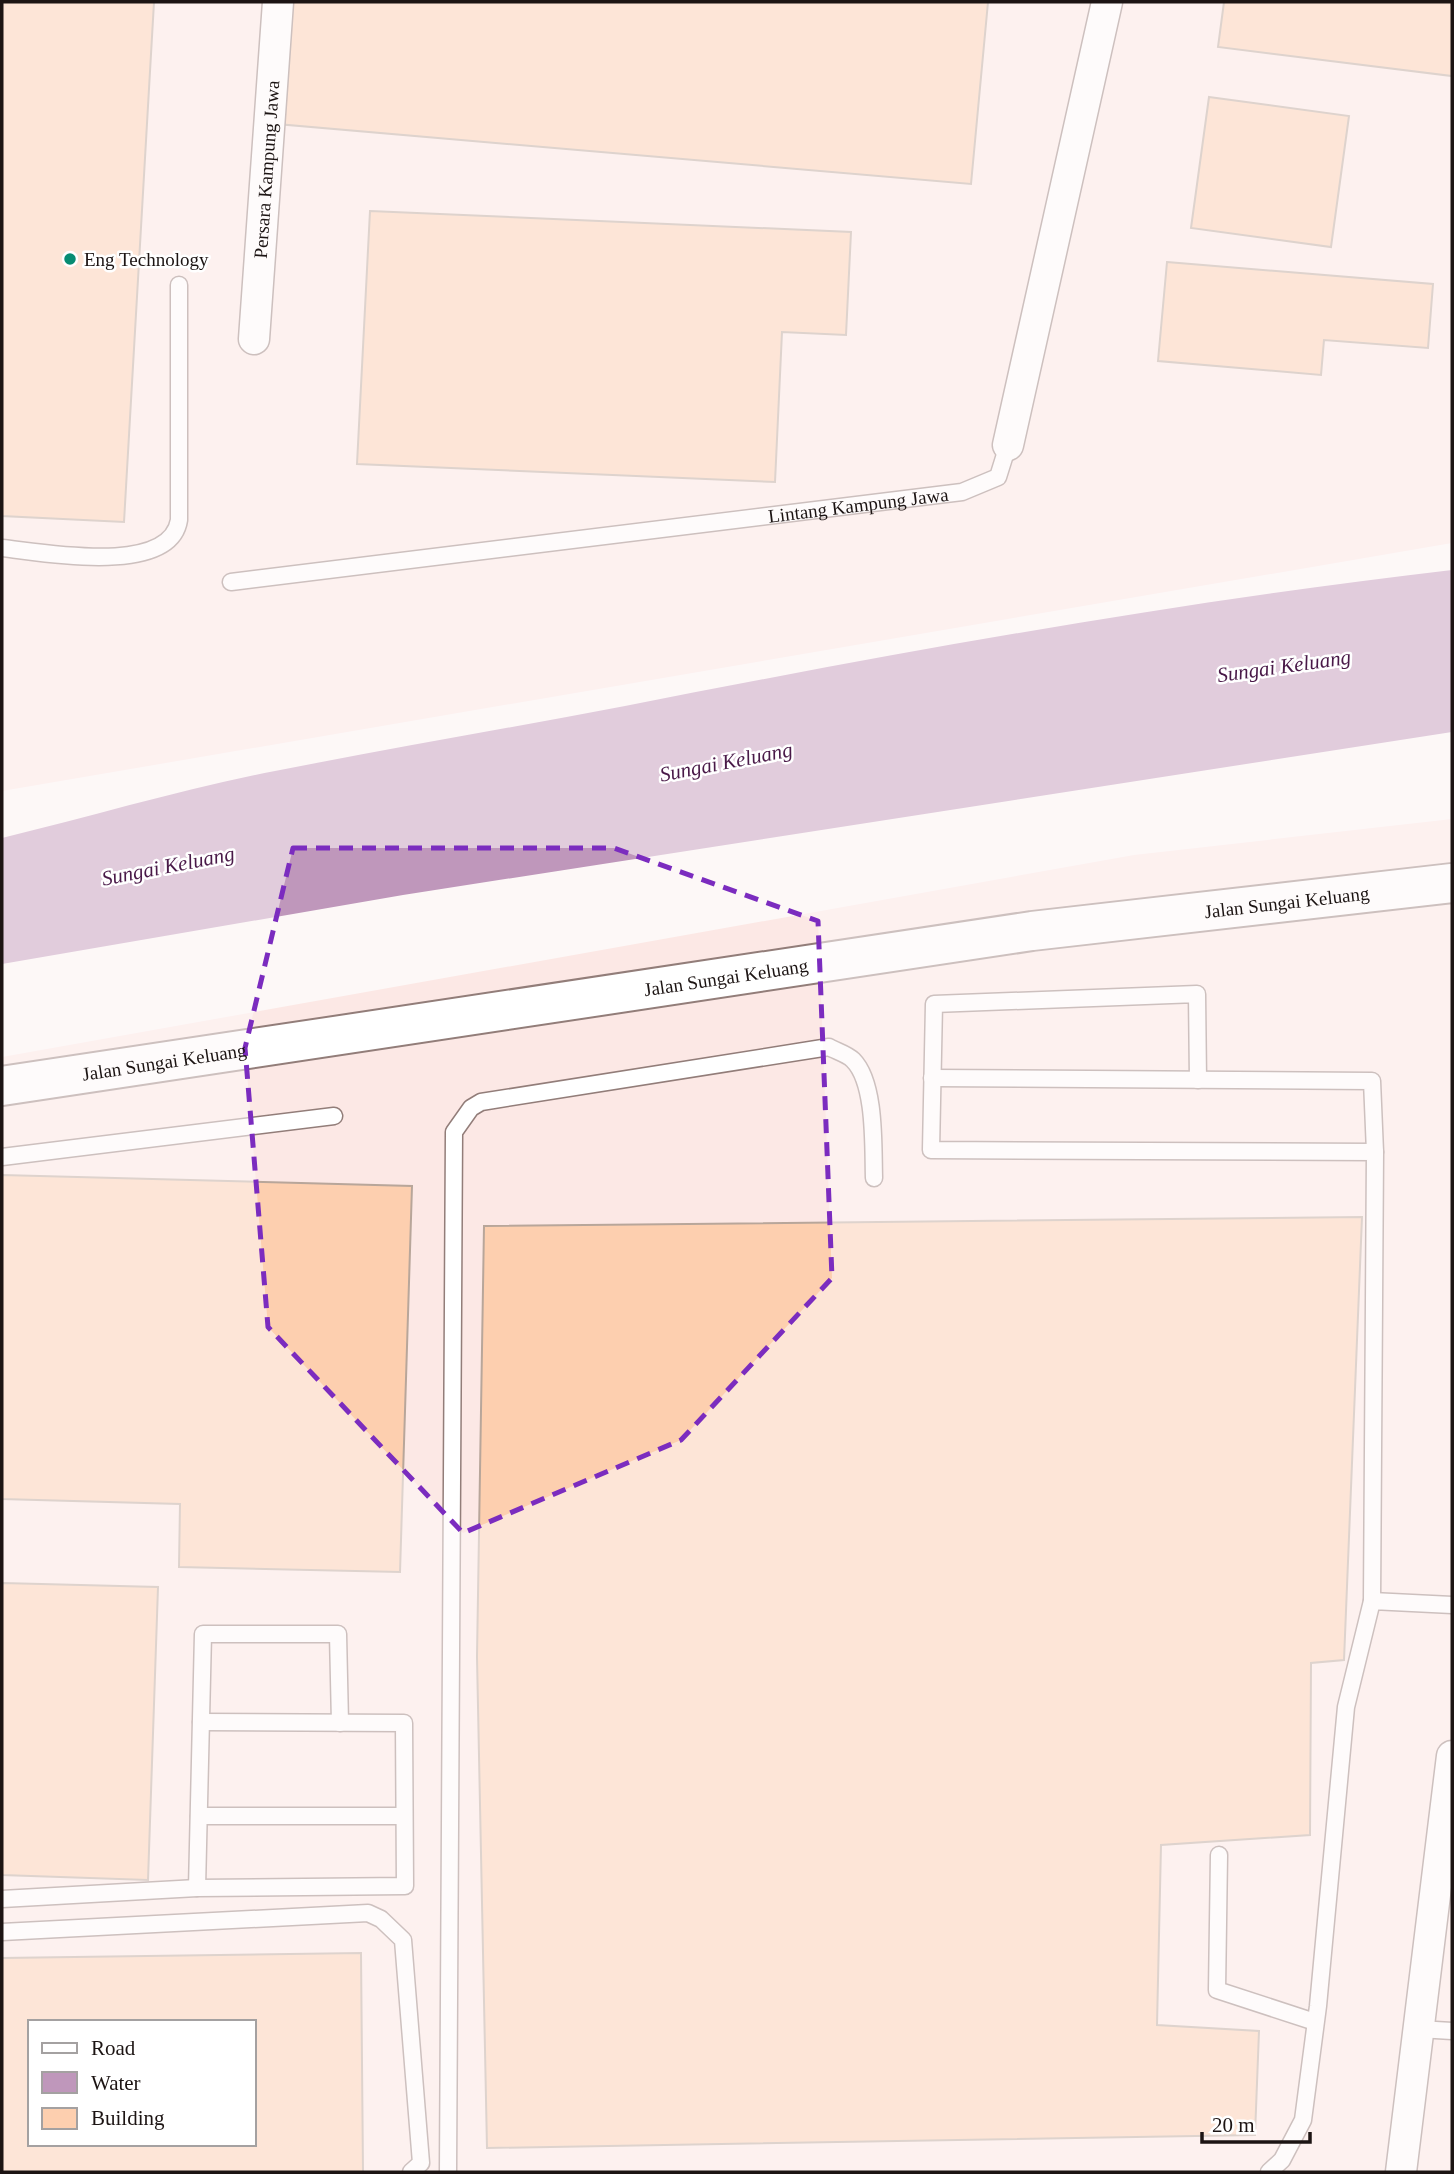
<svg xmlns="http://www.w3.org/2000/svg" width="1454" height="2174" viewBox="0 0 1454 2174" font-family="Georgia,serif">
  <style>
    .built { fill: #fce8e5; fill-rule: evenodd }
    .water { fill: #bf97bb }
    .building { fill: #fdcfaf; stroke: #b8a69a; stroke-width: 2; fill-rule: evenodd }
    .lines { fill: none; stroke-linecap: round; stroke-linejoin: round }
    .service-casing { stroke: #927d79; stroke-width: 19 }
    .minor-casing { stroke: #927d79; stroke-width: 33 }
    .tertiary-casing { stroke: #927d79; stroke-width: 42 }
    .service { stroke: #fff; stroke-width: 16 }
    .minor { stroke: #fff; stroke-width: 30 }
    .tertiary { stroke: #fff; stroke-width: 38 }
    .marked { fill: none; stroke: #7b2cbf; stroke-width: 5; stroke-dasharray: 14 9; stroke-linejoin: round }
    .poi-dot { fill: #078c72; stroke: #fff; stroke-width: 2.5 }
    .labels { text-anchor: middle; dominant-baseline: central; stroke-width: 5; stroke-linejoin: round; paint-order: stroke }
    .street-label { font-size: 19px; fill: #1c1413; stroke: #fff }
    .poi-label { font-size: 19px; fill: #1c1413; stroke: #fff; text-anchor: start }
    .water-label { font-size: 21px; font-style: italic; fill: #491948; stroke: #fff }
  </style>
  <rect width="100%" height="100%" fill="#fdf8f7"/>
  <g class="built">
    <polygon points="2,2 1452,2 1452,543 2,791"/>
    <path d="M1452 819V2172H2V1057L1134 855ZM30 2022H254V2144H30Z"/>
  </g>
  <path class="water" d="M1452 570V732L403 895 2 964V838C93 816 183 789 275 771 392 748 509 728 625 706 899 652 1175 602 1452 570Z"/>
  <g class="building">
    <polygon points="2,2 154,2 124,522 2,516"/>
    <polygon points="289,2 988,2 971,184 277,124"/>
    <polygon points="1224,2 1452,2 1452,76 1218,47"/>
    <polygon points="1209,97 1349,116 1331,247 1191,228"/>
    <polygon points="370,211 851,232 846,335 782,332 775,482 357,464"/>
    <polygon points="1167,262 1433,284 1428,348 1324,340 1321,375 1158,361"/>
    <polygon points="2,1175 412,1186 400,1572 179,1567 180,1504 2,1499"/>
    <polygon points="1362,1217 1344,1660 1311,1663 1310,1835 1161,1845 1157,2025 1259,2031 1255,2135 487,2148 477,1657 484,1226"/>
    <polygon points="2,1583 158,1587 148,1880 2,1875"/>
    <path d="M361 1953 363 2172H2V1958ZM30 2022H254V2144H30Z"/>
  </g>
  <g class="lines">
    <g class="service-casing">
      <g id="service">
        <path d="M2 548C41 552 170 577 179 520V285"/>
        <path id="s1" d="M231 582 962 492 998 477 1008 445"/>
        <polyline points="932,1078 1372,1081 1375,1152"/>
        <polyline points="1198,1080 1197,994 934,1004 931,1150 1375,1152 1372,1601"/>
        <polyline points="2,1157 334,1116"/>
        <polyline points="199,1816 404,1816"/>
        <polyline points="1219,1855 1217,1990 1315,2022"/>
        <polyline points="197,1888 203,1634 338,1634 340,1723"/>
        <polyline points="2,1899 197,1888 405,1886 404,1723 201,1722"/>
        <polyline points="2,1932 368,1913 381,1919 403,1940 421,2163 411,2172"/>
        <polyline points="1419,2029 1452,2031"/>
        <path d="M448 2172 454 1132 471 1108 481 1102 829 1047C836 1051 847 1054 853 1060 876 1083 873 1147 874 1178"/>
        <polyline points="1269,2172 1282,2160 1303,2120 1318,2006 1346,1707 1372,1601 1452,1605"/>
      </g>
    </g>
    <g class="minor-casing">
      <g id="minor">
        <path id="s2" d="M254 339 278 2"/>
        <polyline points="1008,445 1107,2"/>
        <polyline points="1401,2172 1452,1756"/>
      </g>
    </g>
    <g class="tertiary-casing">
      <g id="tertiary">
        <path id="s3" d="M2 1086 1032 931 1452 883"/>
      </g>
    </g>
    <use href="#service" class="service"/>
    <use href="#minor" class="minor"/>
    <use href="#tertiary" class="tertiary"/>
  </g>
  <path d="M0 0H1454V2174H0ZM293 848H614L818 921 832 1278 681 1440 463 1533 268 1327 245 1048Z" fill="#fdf8f7" fill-opacity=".55" fill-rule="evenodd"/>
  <path class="marked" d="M293 848H614L818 921 832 1278 681 1440 463 1533 268 1327 245 1048Z"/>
  <circle class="poi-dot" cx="70" cy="259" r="7"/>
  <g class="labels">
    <g class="street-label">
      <text stroke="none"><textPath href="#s2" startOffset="170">Persara Kampung Jawa</textPath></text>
      <text stroke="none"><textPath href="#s1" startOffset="632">Lintang Kampung Jawa</textPath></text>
      <text stroke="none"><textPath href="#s3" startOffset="1298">Jalan Sungai Keluang</textPath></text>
      <text stroke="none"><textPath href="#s3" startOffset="732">Jalan Sungai Keluang</textPath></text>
      <text stroke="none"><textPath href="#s3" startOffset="164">Jalan Sungai Keluang</textPath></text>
    </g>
    <g class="poi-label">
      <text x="84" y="259">Eng Technology</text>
    </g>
    <g class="water-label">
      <text transform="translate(1284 666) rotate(-8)">Sungai Keluang</text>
      <text transform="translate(726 762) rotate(-11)">Sungai Keluang</text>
      <text transform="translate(168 866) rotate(-11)">Sungai Keluang</text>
    </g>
  </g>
  <rect width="1454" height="2174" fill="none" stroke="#1c1413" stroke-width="7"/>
  <rect x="28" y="2020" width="228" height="126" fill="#ffffff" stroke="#a4a1a1" stroke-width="2"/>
  <rect x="42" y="2043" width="35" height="10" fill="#ffffff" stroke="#a4a1a1" stroke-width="2"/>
  <text x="91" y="2055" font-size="21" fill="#1c1413">Road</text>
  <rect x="42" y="2072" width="35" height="21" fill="#bf97bb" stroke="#a4a1a1" stroke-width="2"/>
  <text x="91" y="2090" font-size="21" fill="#1c1413">Water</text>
  <rect x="42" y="2108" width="35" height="21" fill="#fdcfaf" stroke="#a4a1a1" stroke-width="2"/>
  <text x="91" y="2125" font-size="21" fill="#1c1413">Building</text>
  <path d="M1202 2132v10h108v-10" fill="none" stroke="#1c1413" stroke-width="3.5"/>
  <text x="1212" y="2132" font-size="21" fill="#1c1413" stroke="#ffffff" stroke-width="5" paint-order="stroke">20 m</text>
</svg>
